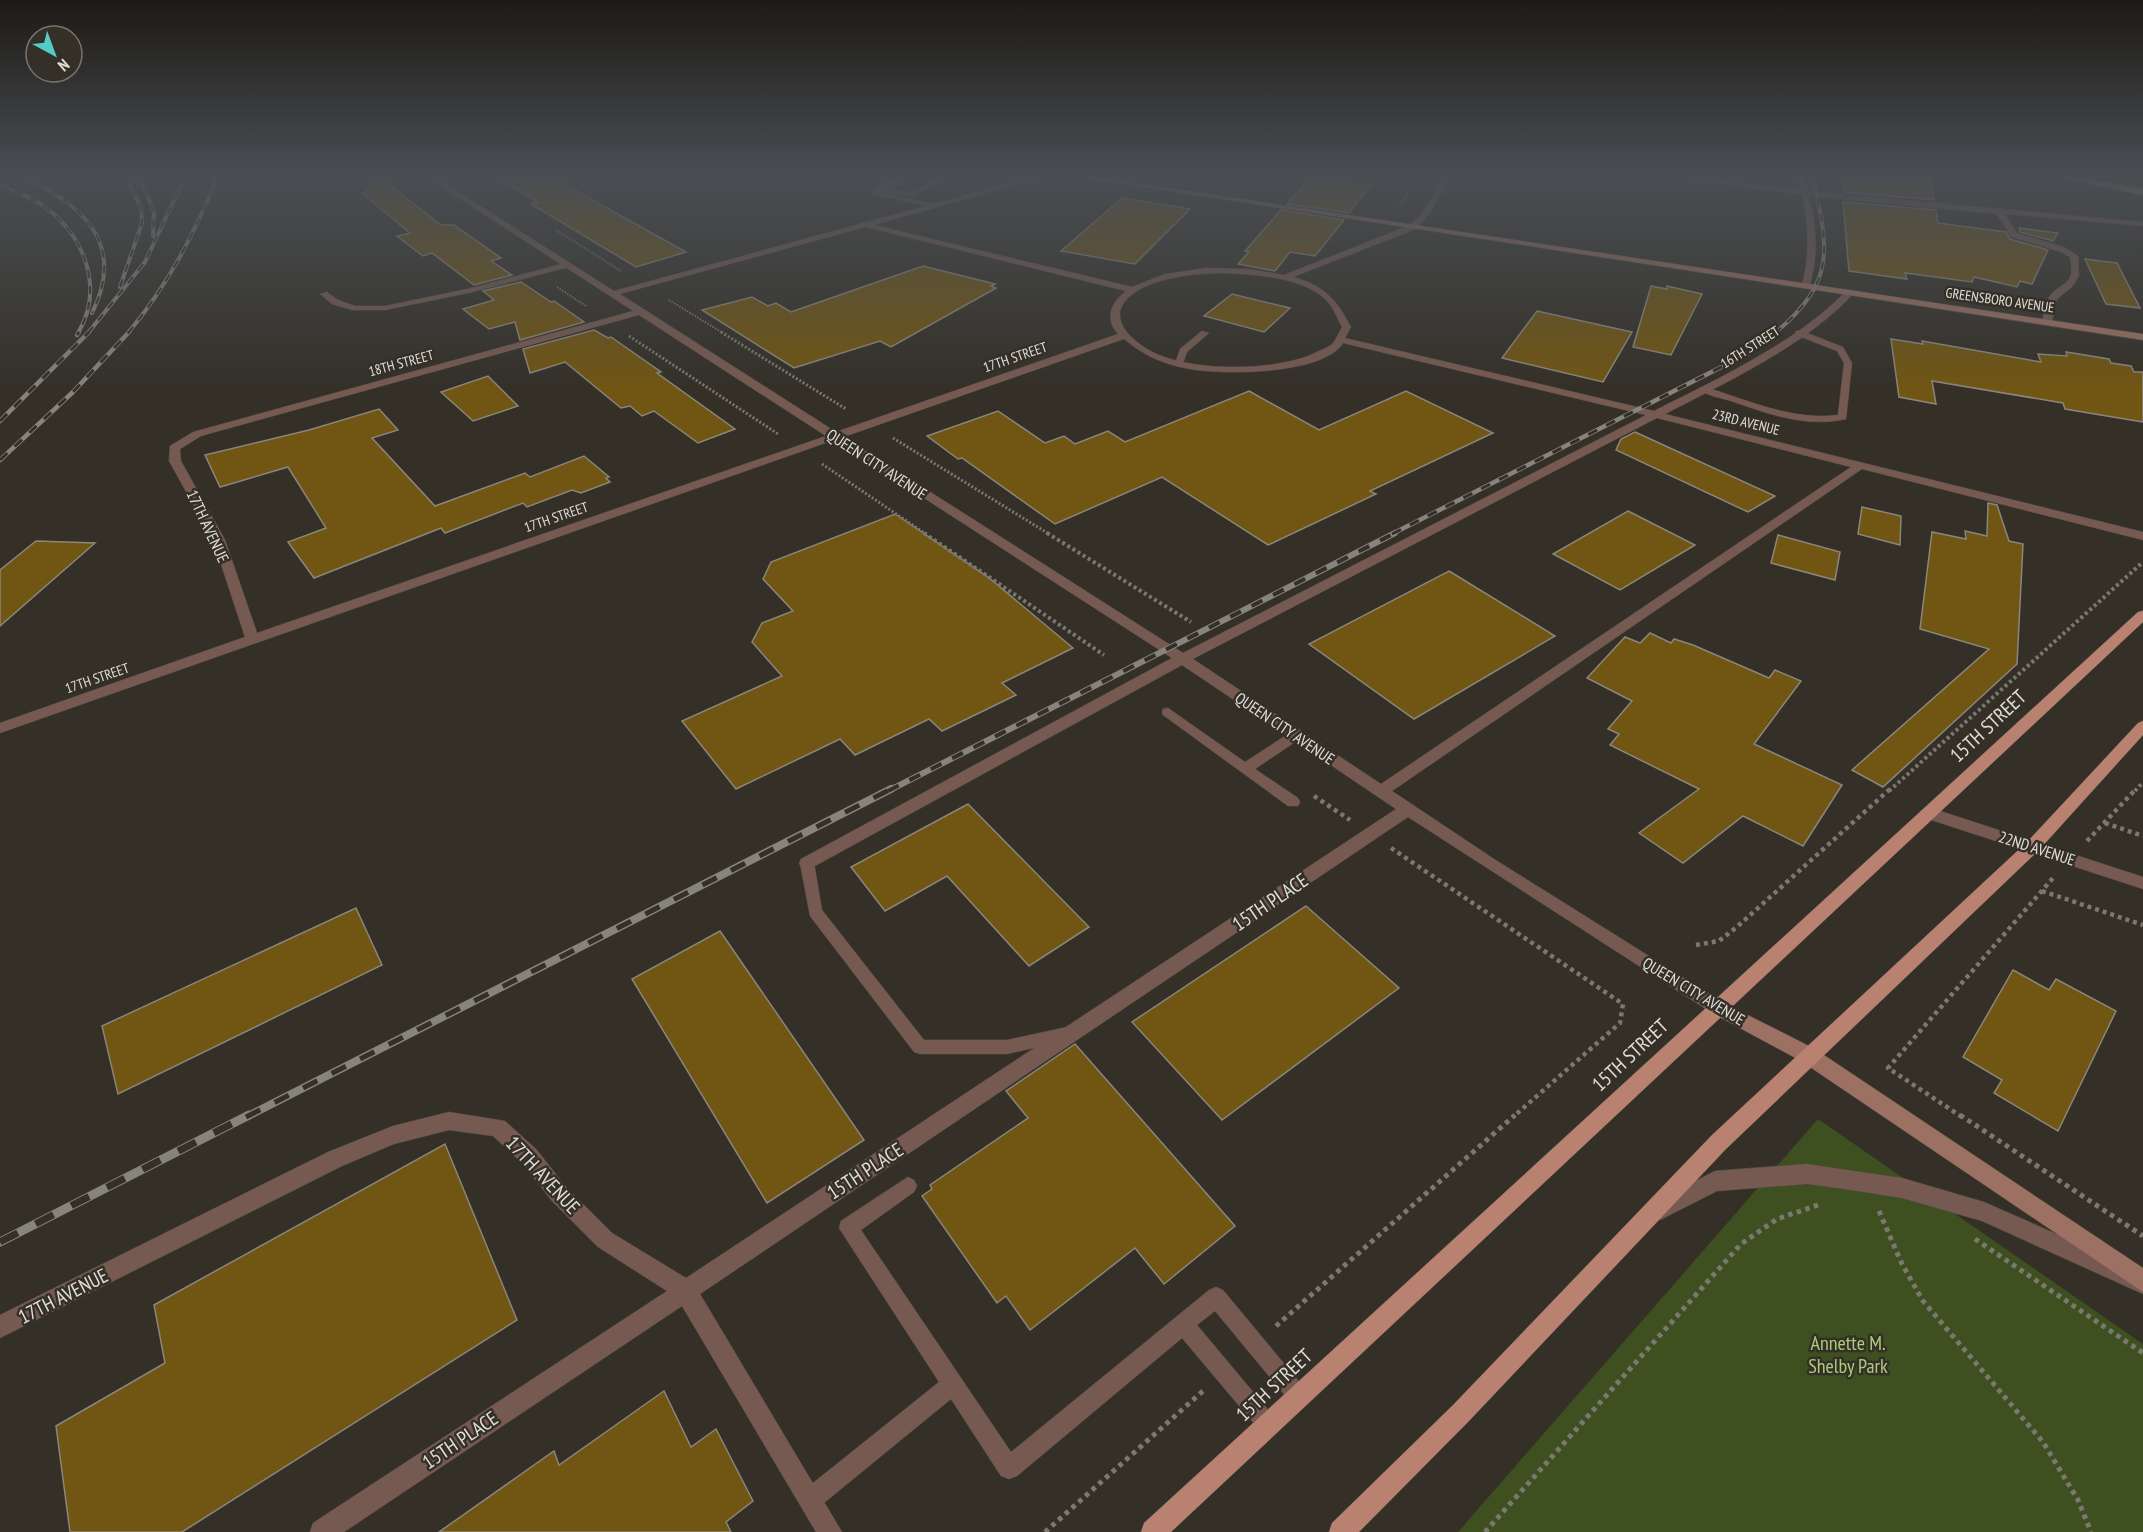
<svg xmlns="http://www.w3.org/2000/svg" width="2143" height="1532" viewBox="0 0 2143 1532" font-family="'PT Sans Narrow',sans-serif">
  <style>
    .green { fill: #3f5020 }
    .building { fill: #705513; stroke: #8a867c; stroke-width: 1.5 }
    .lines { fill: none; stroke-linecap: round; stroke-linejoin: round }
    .service-casing { stroke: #504c44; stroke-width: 1 }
    .minor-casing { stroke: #504c44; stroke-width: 1 }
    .tertiary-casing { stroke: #504c44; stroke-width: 1 }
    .secondary-casing { stroke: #504c44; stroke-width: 1 }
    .primary-casing { stroke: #504c44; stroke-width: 1 }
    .motorway-casing { stroke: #504c44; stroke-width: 2 }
    .path-far4 { stroke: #7b7871; stroke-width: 2; stroke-dasharray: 1.5 1.5; stroke-linecap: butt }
    .path-far3 { stroke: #7b7871; stroke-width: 3; stroke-dasharray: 2 2; stroke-linecap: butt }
    .path-far2 { stroke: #7b7871; stroke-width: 4; stroke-dasharray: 3 3; stroke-linecap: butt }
    .path-far1 { stroke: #7b7871; stroke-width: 4.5; stroke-dasharray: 4 4; stroke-linecap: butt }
    .path { stroke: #7b7871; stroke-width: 5; stroke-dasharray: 4.5 4.5; stroke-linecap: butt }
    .service { fill: #765a51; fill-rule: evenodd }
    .minor { fill: #765a51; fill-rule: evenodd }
    .tertiary { fill: #765a51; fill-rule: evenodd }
    .secondary { fill: #9c7063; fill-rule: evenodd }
    .primary { fill: #b98170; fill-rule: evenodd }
    .motorway { fill: #d3907c; fill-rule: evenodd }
    .rail-far4-casing { stroke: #87837d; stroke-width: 4 }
    .rail-far3-casing { stroke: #87837d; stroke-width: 4.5 }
    .rail-far2-casing { stroke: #87837d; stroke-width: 6 }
    .rail-far1-casing { stroke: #87837d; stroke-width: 8 }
    .rail-casing { stroke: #87837d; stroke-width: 9 }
    .rail-far4 { stroke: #343028; stroke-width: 2; stroke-dasharray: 8; stroke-linecap: butt }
    .rail-far3 { stroke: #343028; stroke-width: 3; stroke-dasharray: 10; stroke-linecap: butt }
    .rail-far2 { stroke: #343028; stroke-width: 4; stroke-dasharray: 12; stroke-linecap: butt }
    .rail-far1 { stroke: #343028; stroke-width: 5; stroke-dasharray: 16; stroke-linecap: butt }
    .rail { stroke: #343028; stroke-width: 7; stroke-dasharray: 20; stroke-linecap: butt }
    .labels { text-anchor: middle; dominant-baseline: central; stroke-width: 5; stroke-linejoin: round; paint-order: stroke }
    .far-street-label { font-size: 14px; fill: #e0ddd8; stroke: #343028 }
    .street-label { font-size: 16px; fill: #e0ddd8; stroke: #343028 }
    .near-street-label { font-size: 20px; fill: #e0ddd8; stroke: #343028 }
    .near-park-label { font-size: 20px; fill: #accc77; stroke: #343028 }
  </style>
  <rect width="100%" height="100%" fill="#343028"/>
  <polygon class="green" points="1818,1119 2143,1344 2143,1532 1458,1532"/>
  <g class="building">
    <polygon points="492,175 548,175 686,252 636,267 531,204 538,202"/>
    <polygon points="1844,175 1907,175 1930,177 1934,200 1844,192"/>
    <polygon points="378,176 441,225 454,225 501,258 491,261 512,275 474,285 432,253 423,256 397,236 410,233 363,194"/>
    <polygon points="1310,178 1370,186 1349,213 1287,204"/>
    <polygon points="1122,198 1190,209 1135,264 1061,251"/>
    <polygon points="1843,202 1936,210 1938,223 2006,232 2010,239 2048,250 2032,284 2020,281 2017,287 1974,277 1972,282 1905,273 1907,279 1849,271"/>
    <polygon points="1281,210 1344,220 1315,256 1290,252 1275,271 1238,264 1249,252 1245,251"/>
    <polygon points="2019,228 2058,233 2053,241 2020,232"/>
    <polygon points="2085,259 2117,263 2140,308 2106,304"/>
    <polygon points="923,266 995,284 991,286 996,288 891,347 880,341 794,368 702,310 752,297 768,306 776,303 791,312"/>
    <polygon points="521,282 551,302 554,301 584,322 520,340 515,322 489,329 463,309 494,300 483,291"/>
    <polygon points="1651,286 1667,289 1667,286 1702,294 1671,355 1633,347"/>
    <polygon points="1232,294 1290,308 1264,332 1204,316"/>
    <polygon points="1537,311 1632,332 1603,382 1502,358"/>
    <polygon points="594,330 608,338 611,337 661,372 657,373 735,429 698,443 654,411 642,416 630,406 621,408 565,362 530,373 523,349"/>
    <polygon points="1891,339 1923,344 1922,341 2041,362 2038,354 2067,356 2066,352 2109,359 2111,363 2131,366 2134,372 2143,372 2143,422 2065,409 2063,403 1932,381 1936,404 1899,397"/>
    <polygon points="488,376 518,406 473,421 441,392"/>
    <polygon points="1249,391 1319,430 1406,391 1493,433 1370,491 1376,494 1268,545 1162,477 1055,524 962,458 958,459 927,436 998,411 1045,443 1064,436 1075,444 1108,431 1125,442"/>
    <polygon points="379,409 398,430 372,438 435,506 525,473 530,477 584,456 609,477 606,478 610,482 581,493 572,490 527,507 523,503 445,533 441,528 314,578 288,542 326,528 288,467 220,487 205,455 309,430"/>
    <polygon points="1635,432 1775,496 1748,512 1616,450 1621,439"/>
    <polygon points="1988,503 1997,505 2009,541 2023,544 2017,664 1883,787 1852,770 1989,649 1920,629 1932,532 1966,539 1965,531 1987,536"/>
    <polygon points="1862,507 1901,516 1900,545 1858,534"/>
    <polygon points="1628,511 1695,545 1620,590 1553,554"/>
    <polygon points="895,514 988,577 1073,648 1002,683 1016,695 942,731 929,719 855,755 840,739 736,789 682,721 782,676 752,642 762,623 793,611 763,579 771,562"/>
    <polygon points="1778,535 1840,552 1835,580 1771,563"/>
    <polygon points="36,541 95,543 0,626 0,570"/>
    <polygon points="1449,571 1555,636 1414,719 1309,644"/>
    <polygon points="1650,633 1671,643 1674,639 1693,645 1769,678 1775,670 1801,681 1754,744 1842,785 1803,846 1743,816 1683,863 1639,833 1699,789 1610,745 1619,734 1608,729 1632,701 1587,678 1625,637 1640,643"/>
    <polygon points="968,804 1089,927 1029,966 947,876 885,911 851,867"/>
    <polygon points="1306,906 1399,988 1222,1120 1132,1022"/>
    <polygon points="356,908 382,965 118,1094 102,1026"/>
    <polygon points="720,931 864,1140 767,1203 632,979"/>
    <polygon points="2013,970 2049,990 2056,979 2116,1011 2058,1131 1994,1093 2002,1080 1963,1057"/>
    <polygon points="1075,1044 1235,1226 1164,1284 1135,1248 1030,1330 1006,1296 997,1303 922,1196 932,1189 930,1185 1028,1118 1006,1091"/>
    <polygon points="445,1144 517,1320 182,1532 70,1532 56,1426 165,1363 154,1305"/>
    <polygon points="664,1391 691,1447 716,1429 753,1501 726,1522 731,1532 439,1532 554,1451 559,1465"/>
  </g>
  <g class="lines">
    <g class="service-casing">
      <g id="service">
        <polygon points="896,175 902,175 903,179 890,190 913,192 936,178 959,175 940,181 914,196 884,193 881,190 879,192 939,205 941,206 937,208 871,194 871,192 886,181 891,182 897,178"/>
        <polygon points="566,263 570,265 569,267 468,293 385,310 352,310 332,304 320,294 327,292 338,300 355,306 385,306 467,289"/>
        <polygon points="1202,331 1209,333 1187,352 1182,366 1176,366 1175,364 1180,349"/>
        <path d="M1796 331H1802L1843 347 1852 363 1846 419C1807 428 1768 414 1731 401 1721 398 1708 396 1700 390L1708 388C1750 401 1794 421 1838 415L1844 363 1837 351 1796 335Z"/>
        <polygon points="1168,708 1245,762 1291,732 1301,732 1303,735 1301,738 1255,769 1298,798 1300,802 1298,806 1288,806 1163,715 1162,712 1163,709"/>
        <polygon points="807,857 812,859 814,863 822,910 924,1040 1007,1040 1067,1027 1073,1029 1075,1034 1073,1039 1007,1054 920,1054 914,1052 810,916 800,863 802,859"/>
        <polygon points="908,1177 914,1180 917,1186 914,1192 861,1230 1011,1452 1209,1290 1216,1287 1223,1290 1306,1390 1309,1397 1306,1404 1299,1407 1292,1404 1215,1311 1197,1325 1275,1418 1279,1425 1275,1432 1268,1436 1261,1432 1182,1338 1017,1476 1009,1479 1001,1476 951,1399 819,1507 811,1510 803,1507 800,1499 803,1491 939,1382 839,1228 841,1221"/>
      </g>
    </g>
    <g class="minor-casing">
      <g id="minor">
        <path d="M423 175H432L614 291 1039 175H1050L874 225 1132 287 1165 274 1206 268 1248 269 1284 275 1410 225 1423 212 1445 175H1451L1430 213 1416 229 1293 277C1325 286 1336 299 1351 327L1345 338 1654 411C1717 379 1798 342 1847 290H1853V294C1806 345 1727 382 1665 414L2143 532V540L1862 469 1392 791 1494 859 1724 1003 1727 1008 1724 1013 1718 1016 1712 1013 1408 817 700 1294 842 1532H816L682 1306 344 1532H310L313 1523 667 1291 598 1247 552 1201 522 1163 493 1136 449 1130 394 1144 342 1166 0 1338V1315L328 1152 393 1126 449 1112 505 1121 536 1149 566 1187 612 1233 686 1278 1396 809 1182 665 813 867H801L799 863 801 859 1172 658 834 440 0 733V723L245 637 213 540 169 461 170 446 193 432 633 311ZM866 227 1126 291C1111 302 1104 319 1118 334L836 432 620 294ZM1218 273C1251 274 1310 276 1331 306 1335 312 1338 320 1342 327 1339 332 1337 338 1333 343 1330 347 1322 349 1317 352 1278 372 1186 373 1147 349 1098 318 1122 290 1168 279 1184 275 1201 274 1218 273ZM639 315 826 436 257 633 225 540 181 461 180 449 201 436ZM1124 339C1141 353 1158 362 1180 367 1213 376 1323 376 1343 343L1646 415 1183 653 844 437ZM1657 418 1851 467 1381 784 1193 659Z"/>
        <path d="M1656 175H1675L1800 190 1796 175H1803L1808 191 2143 222V226L2005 214 2017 233 2064 247 2078 256 2079 276 2072 287 2057 299 2052 321 2047 324 2042 321C2044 314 2045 303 2049 297 2061 280 2076 288 2070 257L2058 251 2011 237 1997 214 1809 196C1817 226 1818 255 1810 285L1806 288 1802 285C1810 254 1809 225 1802 195Z"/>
        <polygon points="1931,808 2143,877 2143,889 1925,818 1923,814 1925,810"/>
      </g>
    </g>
    <g class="tertiary-casing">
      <polygon id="tertiary" points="1807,1164 1902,1178 1984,1202 2143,1272 2143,1294 1982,1221 1902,1198 1838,1188 1807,1184 1717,1191 1660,1220 1653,1217 1650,1210 1653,1203 1715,1171"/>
    </g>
    <g class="secondary-casing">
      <g id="secondary">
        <polygon points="1065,175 1081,175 2143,334 2143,340"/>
        <polygon points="1718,1000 1815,1049 2143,1268 2143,1292 1801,1061 1712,1013 1709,1008 1712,1003"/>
      </g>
    </g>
    <g class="primary-casing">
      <g id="primary">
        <polygon points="2143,611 2143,622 1171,1532 1141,1532 1144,1523 2138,612"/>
        <polygon points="2143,721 2143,735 2039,850 1726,1149 1469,1421 1359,1532 1329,1532 1332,1523 1453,1405 1712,1135 2027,842 2138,723"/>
      </g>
    </g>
    <g class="motorway-casing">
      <polygon id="motorway" points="2048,175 2064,175 2143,189 2143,195"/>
    </g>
    <g class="path-far4">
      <polyline points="395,175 408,184"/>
      <polyline points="1399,207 1420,175"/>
      <polyline points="556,230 621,271"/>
      <polyline points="557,287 586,306"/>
      <polyline points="669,300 723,333"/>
    </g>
    <g class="path-far3">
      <polyline points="721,332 846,409"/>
      <polyline points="629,336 778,434"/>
      <polyline points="893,438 1049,534"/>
      <polyline points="822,464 926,534"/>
    </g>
    <g class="path-far2">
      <polyline points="924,533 1104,655"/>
      <polyline points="1047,533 1191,622"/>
      <polyline points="1889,791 2143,562"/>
      <polyline points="2135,791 2143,782"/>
    </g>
    <g class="path-far1">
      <polyline points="1314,796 1350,820"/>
      <polyline points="2105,823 2143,836"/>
      <polyline points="2087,841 2136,789"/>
      <polyline points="1391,848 1623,1004 1620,1023 1513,1117"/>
      <polyline points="2042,891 2143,925"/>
      <polyline points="1696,945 1719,941 1738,926 1890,789"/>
      <polyline points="1962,1117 1888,1068 2053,878"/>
    </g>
    <g class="path">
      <polyline points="1960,1115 2143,1236"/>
      <polyline points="1879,1211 1902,1264 1923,1301 2043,1442 2078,1500 2091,1532"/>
      <polyline points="1975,1239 2143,1353"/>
      <polyline points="1276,1326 1515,1115"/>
      <polyline points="1045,1532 1203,1391"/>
      <polyline points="1485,1532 1741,1244 1777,1219 1818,1205"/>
    </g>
    <use href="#service" class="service"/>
    <use href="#minor" class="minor"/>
    <use href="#tertiary" class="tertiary"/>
    <use href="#secondary" class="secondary"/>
    <use href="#primary" class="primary"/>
    <use href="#motorway" class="motorway"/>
    <g class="rail-far4-casing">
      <g id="rail-far4">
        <polyline points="138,175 154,211 153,236"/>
        <path d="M22 176C82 204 127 243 92 313"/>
        <path d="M0 185C14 191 29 196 42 205 84 233 105 288 78 333"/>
        <polyline points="120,287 142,223 141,208 125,175"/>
        <polyline points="88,333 145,262 186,175"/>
        <path d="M128 333C168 285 195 233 218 175"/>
        <path d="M1775 333C1837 281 1829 248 1812 175"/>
      </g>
    </g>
    <g class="rail-far3-casing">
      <g id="rail-far3">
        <polyline points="77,335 79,332"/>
        <polyline points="0,421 89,332"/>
        <polyline points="0,460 73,392 129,332"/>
        <polyline points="1392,534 1749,353 1777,332"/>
      </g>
    </g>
    <g class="rail-far2-casing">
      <polyline id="rail-far2" points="888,791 1395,533"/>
    </g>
    <g class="rail-far1-casing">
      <polyline id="rail-far1" points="246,1117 891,789"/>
    </g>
    <g class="rail-casing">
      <polyline id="rail" points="0,1242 249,1115"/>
    </g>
    <use href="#rail-far4" class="rail-far4"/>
    <use href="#rail-far3" class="rail-far3"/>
    <use href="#rail-far2" class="rail-far2"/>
    <use href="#rail-far1" class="rail-far1"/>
    <use href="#rail" class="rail"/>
  </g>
  <linearGradient id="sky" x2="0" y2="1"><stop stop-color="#1d1a16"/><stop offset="0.45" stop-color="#4a4e53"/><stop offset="1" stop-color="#4a4e53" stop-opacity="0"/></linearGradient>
  <rect width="2143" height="389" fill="url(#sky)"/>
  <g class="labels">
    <g class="far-street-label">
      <text transform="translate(2000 300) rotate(8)">GREENSBORO AVENUE</text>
      <text transform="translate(1750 347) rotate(-32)">16TH STREET</text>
      <text transform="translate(1015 357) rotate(-19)">17TH STREET</text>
      <text transform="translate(401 363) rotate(-15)">18TH STREET</text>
      <text transform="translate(1746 422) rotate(14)">23RD AVENUE</text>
      <text transform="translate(556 517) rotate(-19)">17TH STREET</text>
      <text transform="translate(97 678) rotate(-19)">17TH STREET</text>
    </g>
    <g class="street-label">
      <text transform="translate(877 464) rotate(33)">QUEEN CITY AVENUE</text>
      <text transform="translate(208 526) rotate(65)">17TH AVENUE</text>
      <text transform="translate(1285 728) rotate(34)">QUEEN CITY AVENUE</text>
      <text transform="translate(2037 848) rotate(18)">22ND AVENUE</text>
      <text transform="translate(1694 991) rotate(31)">QUEEN CITY AVENUE</text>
    </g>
    <g class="near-street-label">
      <text transform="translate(1988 726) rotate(-43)">15TH STREET</text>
      <text transform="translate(1270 902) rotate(-34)">15TH PLACE</text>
      <text transform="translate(1630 1055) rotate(-43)">15TH STREET</text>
      <text transform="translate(865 1171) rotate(-33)">15TH PLACE</text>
      <text transform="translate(543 1175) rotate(47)">17TH AVENUE</text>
      <text transform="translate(63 1296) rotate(-27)">17TH AVENUE</text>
      <text transform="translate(1274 1385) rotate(-43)">15TH STREET</text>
      <text transform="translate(460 1440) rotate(-34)">15TH PLACE</text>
    </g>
    <g class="near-park-label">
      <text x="1848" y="1343">Annette M.<tspan x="1848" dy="23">Shelby Park</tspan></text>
    </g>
  </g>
  <g transform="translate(54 54) rotate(139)"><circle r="28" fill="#343028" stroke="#79756e" stroke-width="1.5"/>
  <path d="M0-4.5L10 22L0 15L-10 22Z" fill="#54cdc7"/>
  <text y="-9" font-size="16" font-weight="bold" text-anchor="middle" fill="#e0ddd8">N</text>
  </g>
</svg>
